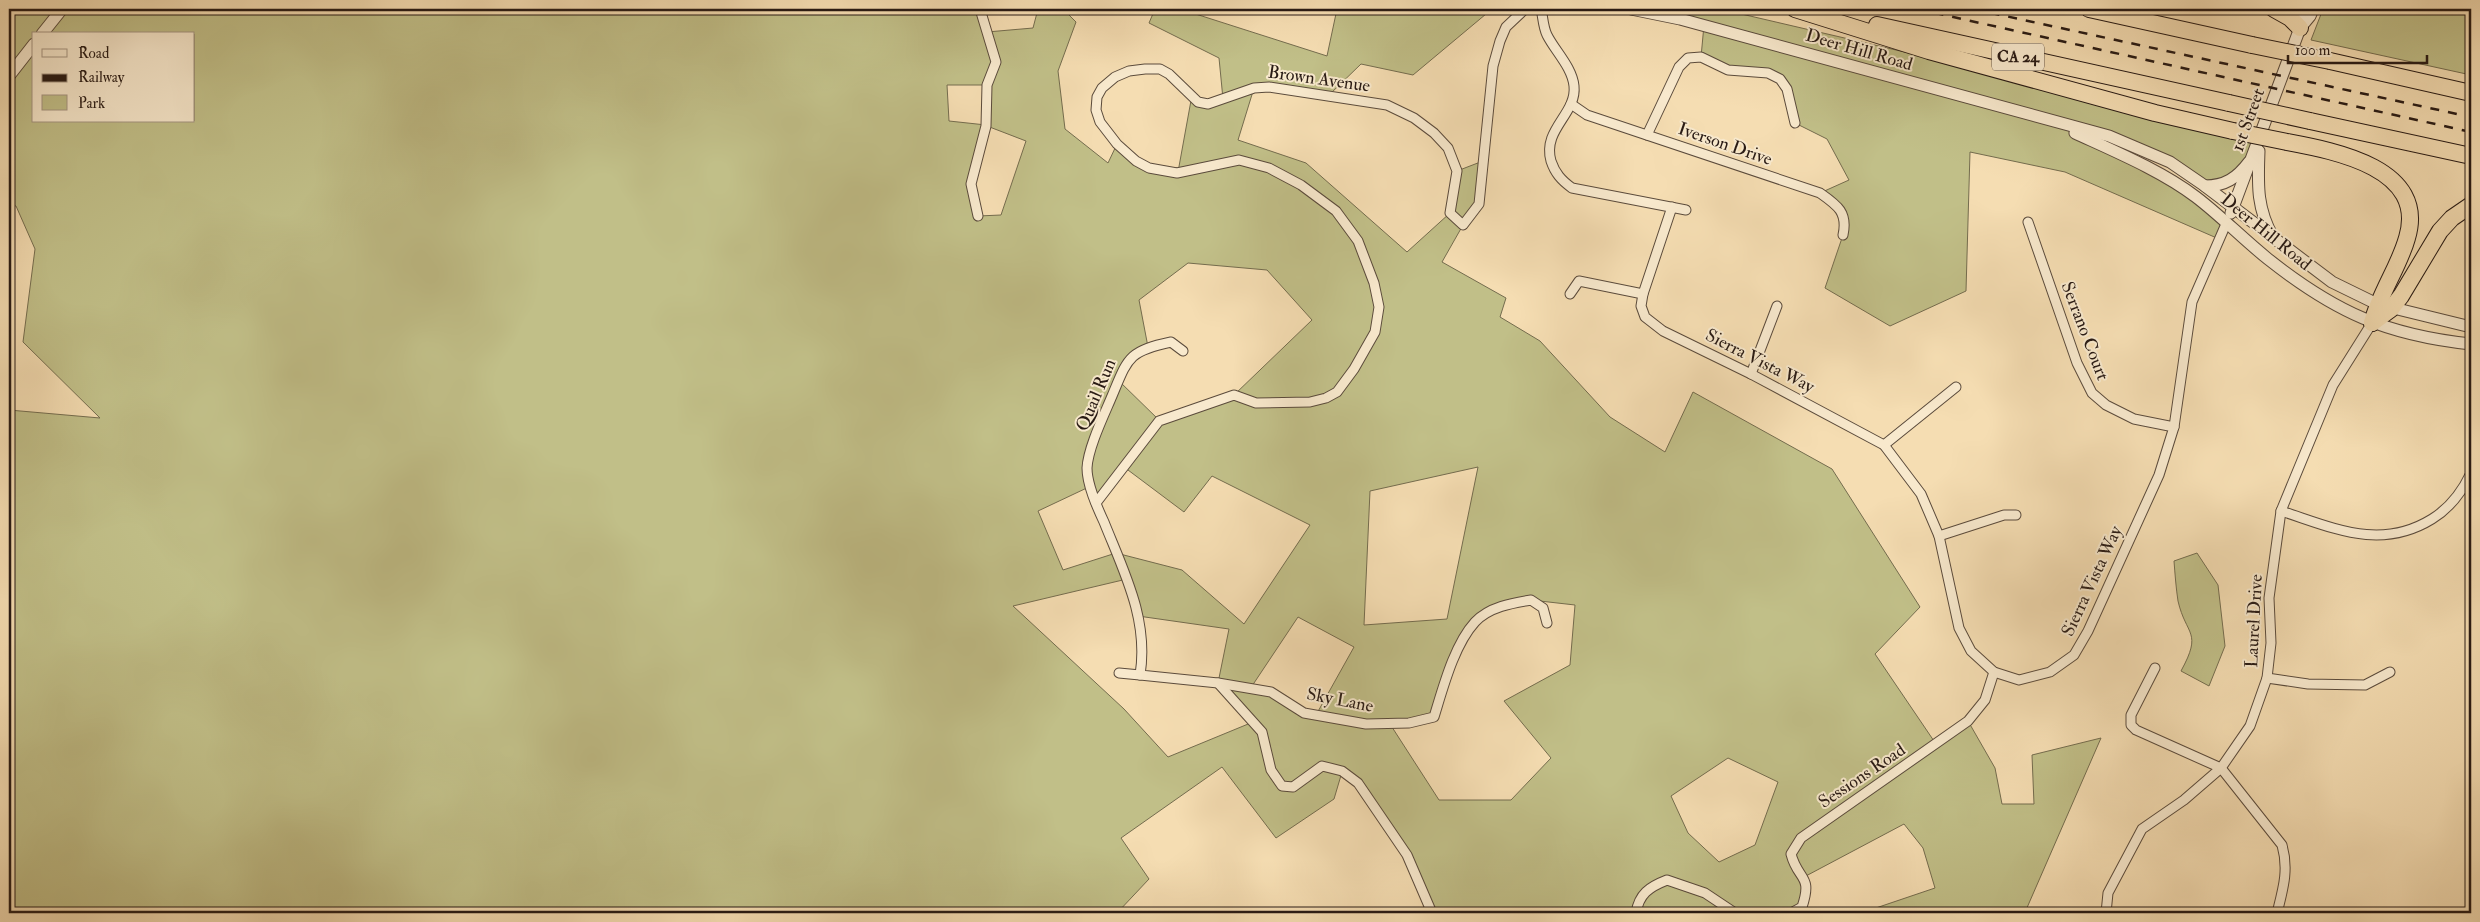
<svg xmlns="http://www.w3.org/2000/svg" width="2480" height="922" viewBox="0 0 2480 922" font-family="'IM FELL Double Pica',serif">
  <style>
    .green { fill: #c1bf88; stroke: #746c4e; fill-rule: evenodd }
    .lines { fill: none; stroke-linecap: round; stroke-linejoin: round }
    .minor-casing { stroke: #5b4b3c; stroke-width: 11 }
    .tertiary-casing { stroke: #5b4b3c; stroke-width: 13 }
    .motorway-casing { stroke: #281a14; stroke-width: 18 }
    .minor { stroke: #f8e9cd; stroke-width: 9 }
    .tertiary { stroke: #f8e9cd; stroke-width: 11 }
    .motorway { stroke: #f5ddb2; stroke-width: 16 }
    .rail { stroke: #281a14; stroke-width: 2.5; stroke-dasharray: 9 9; stroke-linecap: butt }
    .motorway-bridge-casing { stroke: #281a14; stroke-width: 18; stroke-linecap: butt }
    .motorway-bridge { stroke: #f5ddb2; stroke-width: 16 }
    .labels { text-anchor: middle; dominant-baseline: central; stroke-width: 4; stroke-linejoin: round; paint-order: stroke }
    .shield { fill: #f8e9cd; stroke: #66584c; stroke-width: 1 }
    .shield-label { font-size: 16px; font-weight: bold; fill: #281a14 }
    .street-label { font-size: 18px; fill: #281a14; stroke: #f8e9cd }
  </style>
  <rect width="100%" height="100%" fill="#f5ddb2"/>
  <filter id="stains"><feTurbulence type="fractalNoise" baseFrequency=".004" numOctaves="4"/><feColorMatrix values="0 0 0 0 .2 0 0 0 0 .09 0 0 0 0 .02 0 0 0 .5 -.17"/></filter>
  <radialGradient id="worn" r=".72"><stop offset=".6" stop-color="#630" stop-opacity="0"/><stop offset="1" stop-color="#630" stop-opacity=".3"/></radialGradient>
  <g class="green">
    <path d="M9 9H980L987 32 1033 28 1038 9H1063L1076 22 1058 71 1065 129 1108 163 1117 144 1136 161 1178 172 1192 95 1198 102 1223 99 1219 58 1149 23 1155 9H1180L1327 56 1337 9H1492L1413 75 1361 64 1328 96 1254 88 1238 140 1306 163 1407 252 1450 213 1457 171 1483 161 1479 204 1463 225 1442 262 1506 298 1500 317 1540 341 1610 417 1665 452 1693 392 1832 469 1920 607 1875 654 1936 744 1968 721 1995 768 2002 804H2034L2032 755 2101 738 2026 910 2042 913H1850L1864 912 1935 888 1923 848 1904 824 1804 877 1802 907 1808 913H1432L1407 855 1358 783 1342 772 1334 799 1276 838 1222 767 1121 838 1149 879 1117 913H9V410L100 418 23 342 35 249 16 206 9 204ZM34 34H194V121H34ZM947 85H987L986 125 949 121ZM987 126 1026 141 1001 215 978 216 971 184ZM1188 263 1267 270 1312 320 1234 395 1160 421 1119 381 1128 360 1148 347 1139 300ZM1124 467 1184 512 1212 476 1310 525 1244 624 1182 570 1116 553 1063 570 1038 511 1091 486 1096 503ZM1478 467 1447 619 1364 625 1370 491ZM1127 579 1138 616 1229 629 1218 683 1253 722 1168 757 1124 709 1013 606ZM1531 600 1575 605 1570 665 1504 701 1551 758 1511 800H1439L1390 724 1434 717C1445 689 1455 647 1474 624 1484 612 1516 603 1531 600ZM1298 617 1354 647 1316 715 1271 692 1250 689ZM1728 758 1778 782 1755 845 1719 862 1688 833 1671 796Z"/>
    <polygon points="1631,9 1720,9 1926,57 2259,143 2243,170 2205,186 2170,162 2052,122 2164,177 2226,224 2219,239 2065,172 1970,152 1966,291 1890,326 1825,288 1843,235 1838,207 1820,193 1849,180 1827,139 1795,123 1780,79 1728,70 1701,57 1704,25"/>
    <polygon points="2323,9 2471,9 2471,75 2311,40"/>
    <path d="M2197 553 2218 585 2225 646 2209 686 2181 671C2203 631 2186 636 2178 601 2176 588 2175 574 2174 561Z"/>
  </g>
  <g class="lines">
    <g class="minor-casing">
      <g id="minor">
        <path d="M1541 9C1543 17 1543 27 1547 35 1555 51 1572 67 1574 86 1577 114 1542 129 1551 161 1555 173 1561 180 1572 188L1686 210"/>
        <path d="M1571 104 1587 115 1820 193C1837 205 1848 212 1843 235"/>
        <polyline points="1647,135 1679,67 1688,58 1701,57 1728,70 1768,73 1780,79 1787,89 1795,123"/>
        <polyline points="1672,207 1643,294 1641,306 1645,317 1663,331 1751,374 1884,445 1921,494 1939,536 1959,628 1971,651 1994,672 2019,680 2050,672 2074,655 2088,631 2159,475 2174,427 2192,302 2226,224"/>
        <polyline points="978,216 971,184 986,126 987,85 996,62 980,9"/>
        <polyline points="2028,222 2077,363 2092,393 2106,405 2134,419 2174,427"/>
        <polyline points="1570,294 1579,281 1643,294"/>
        <path d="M1183 351 1171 342C1128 351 1128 358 1112 396 1104 415 1088 448 1087 468 1087 485 1097 507 1104 522 1124 572 1149 620 1140 675L1218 683 1271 692 1304 713 1366 724 1409 723 1434 717C1443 688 1454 645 1475 622 1489 607 1512 603 1531 600L1543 608 1547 623"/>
        <polyline points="1751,374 1777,306"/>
        <polyline points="1884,445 1956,387"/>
        <polyline points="1096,503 1159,421 1234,395 1256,403 1310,402 1326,398 1337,392 1354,369 1375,332 1379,307 1374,283 1358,241 1336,211 1301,185 1269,168 1239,160 1177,173 1149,168 1136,161 1117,144 1100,122 1096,110 1097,97 1102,88 1115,77 1129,71 1145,69 1160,69 1169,74 1198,102 1208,104 1254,88 1269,87 1387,105 1414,118 1434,133 1448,148 1457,171 1450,213 1463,225 1479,204 1493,66 1500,41 1506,27 1525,9"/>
        <path d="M2281 511C2334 528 2380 551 2432 519 2450 508 2462 492 2471 473"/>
        <polyline points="1939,536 2004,515 2016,515"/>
        <path d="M2155 668 2131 715V725L2136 730 2221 768 2282 845C2289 870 2283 889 2277 913"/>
        <polyline points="1119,673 1140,675"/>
        <polyline points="2267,678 2308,684 2365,685 2390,672"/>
        <polyline points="1218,683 1262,732 1271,770 1282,786 1293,787 1322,766 1342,771 1358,783 1407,855 1432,913"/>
        <path d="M1636 913C1639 894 1649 887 1667 880L1705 893 1735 913"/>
        <path d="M1791 913 1802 907C1813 874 1798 881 1791 854L1801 838 1968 721 1985 700 1994 672"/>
        <polyline points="2106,913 2108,893 2142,829 2184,800 2221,768 2250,726 2267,678 2271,643 2269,598 2281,511 2333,385 2372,323"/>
      </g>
    </g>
    <g class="tertiary-casing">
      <g id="tertiary">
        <polyline points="1631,9 1680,19 2109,136 2170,162 2205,186 2332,282 2377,304 2471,327"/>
        <polyline points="2299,9 2300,28"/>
        <polyline points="42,34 62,9"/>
        <polyline points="9,76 34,44"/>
        <path d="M2075 133C2114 151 2162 171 2196 197 2221 216 2243 239 2268 259 2335 312 2386 335 2471 344"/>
        <path d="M2259 151C2258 183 2256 207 2273 237"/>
        <path d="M2205 186C2225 186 2237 178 2249 162"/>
        <polyline points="2231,213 2300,28 2310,16 2313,9"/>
      </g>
    </g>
    <g class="motorway-casing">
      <g id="motorway">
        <polyline points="1795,9 1929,51 2155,113 2233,131"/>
        <polyline points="2089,9 2252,45"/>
        <polyline points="2274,9 2290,18 2300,28"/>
        <polyline points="1877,25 2229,103"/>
        <polyline points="2330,61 2471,93"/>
        <polyline points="2310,121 2471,156"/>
        <path d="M2287 142C2335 151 2428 168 2407 238 2399 267 2380 292 2372 323"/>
        <polyline points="2372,323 2391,309 2401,296 2440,231 2452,218 2471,205"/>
      </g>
    </g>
    <use href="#minor" class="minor"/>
    <use href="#tertiary" class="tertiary"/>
    <use href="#motorway" class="motorway"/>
    <g class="rail">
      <polyline points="1917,9 2471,132"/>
      <polyline points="1973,9 2471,117"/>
    </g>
    <g class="motorway-bridge-casing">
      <g id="motorway-bridge">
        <polyline points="2252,45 2330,61"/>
        <polyline points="2229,103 2310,121"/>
        <polyline points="2233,131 2287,142"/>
      </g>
    </g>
    <use href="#motorway-bridge" class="motorway-bridge"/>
  </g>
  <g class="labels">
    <rect class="shield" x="1992" y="43.5" width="52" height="27" rx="4"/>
    <g class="shield-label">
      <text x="2018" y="57">CA 24</text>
    </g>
    <g class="street-label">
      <text transform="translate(1859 50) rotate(16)">Deer Hill Road</text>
      <text transform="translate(1319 79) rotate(8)">Brown Avenue</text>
      <text transform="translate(2248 120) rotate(-70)">1st Street</text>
      <text transform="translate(1725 144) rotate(19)">Iverson Drive</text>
      <text transform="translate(2266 232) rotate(39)">Deer Hill Road</text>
      <text transform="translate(2085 331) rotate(69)">Serrano Court</text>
      <text transform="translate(1760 361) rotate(27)">Sierra Vista Way</text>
      <text transform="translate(1096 395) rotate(-67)">Quail Run</text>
      <text transform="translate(2092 581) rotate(-65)">Sierra Vista Way</text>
      <text transform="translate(2254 621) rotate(-87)">Laurel Drive</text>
      <text transform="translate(1340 700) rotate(11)">Sky Lane</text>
      <text transform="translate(1862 776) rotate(-34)">Sessions Road</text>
    </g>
  </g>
  <rect width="2480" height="922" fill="none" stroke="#f5ddb2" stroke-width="30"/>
  <rect x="10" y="10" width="2460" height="902" fill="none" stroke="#281a14" stroke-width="2.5"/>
  <rect x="15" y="15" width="2450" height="892" fill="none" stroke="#281a14"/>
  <rect x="32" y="32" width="162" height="90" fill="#f8e9cd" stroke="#a59683"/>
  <rect x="42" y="49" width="25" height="8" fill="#f8e9cd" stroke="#a59683"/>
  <text x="78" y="58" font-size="15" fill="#281a14">Road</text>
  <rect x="42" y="74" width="25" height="8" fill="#281a14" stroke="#a59683"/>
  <text x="78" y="82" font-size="15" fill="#281a14">Railway</text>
  <rect x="42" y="95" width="25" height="15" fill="#c1bf88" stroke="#a59683"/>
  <text x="78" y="108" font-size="15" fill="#281a14">Park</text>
  <path d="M2288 55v8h139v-8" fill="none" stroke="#281a14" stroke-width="2.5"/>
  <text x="2295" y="55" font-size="15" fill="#281a14" stroke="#f8e9cd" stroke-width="4" paint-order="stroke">100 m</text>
  <rect width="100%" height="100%" filter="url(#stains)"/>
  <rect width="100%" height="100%" fill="url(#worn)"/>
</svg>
